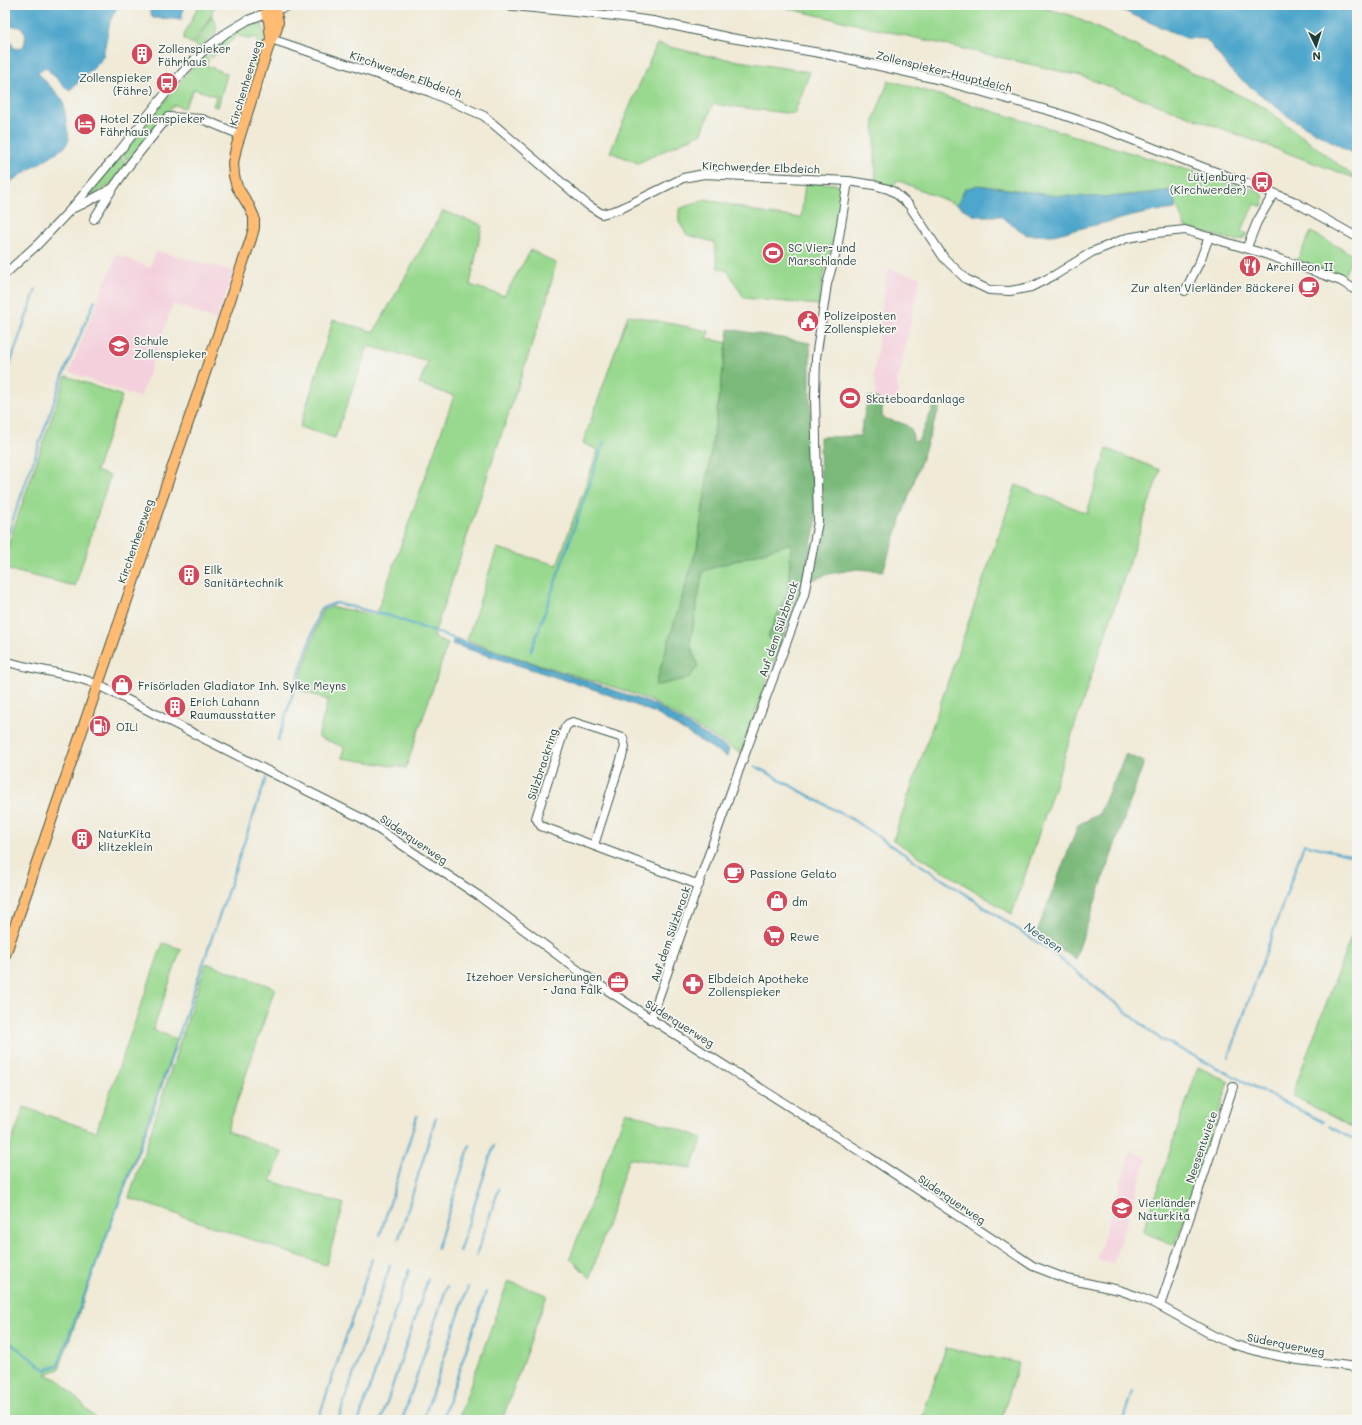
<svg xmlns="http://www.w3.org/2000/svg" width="1362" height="1425" viewBox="0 0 1362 1425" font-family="Mali,sans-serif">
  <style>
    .built { fill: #f4cfdc }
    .green { fill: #99d98f; stroke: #5c8b62 }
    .forest { fill: #7ab97a; stroke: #4c7b57 }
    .water { fill: #4ea6cb; stroke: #367280 }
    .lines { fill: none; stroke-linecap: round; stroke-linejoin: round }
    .stream { stroke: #4ea6cb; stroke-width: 2 }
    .minor-casing { stroke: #3e574c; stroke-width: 10 }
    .major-casing { stroke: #3e574c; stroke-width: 12 }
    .minor { stroke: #fff; stroke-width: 8 }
    .major { stroke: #ffbb71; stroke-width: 10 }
    .labels { text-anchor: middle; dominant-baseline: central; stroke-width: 3.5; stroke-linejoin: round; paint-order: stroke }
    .poi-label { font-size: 11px; fill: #1f3d34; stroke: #f6f6f2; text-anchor: start }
    .street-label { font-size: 11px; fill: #1f3d34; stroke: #f6f6f2 }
    .water-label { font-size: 12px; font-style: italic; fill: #2d5c61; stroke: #f6f6f2 }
  </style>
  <rect width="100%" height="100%" fill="#f6f6f2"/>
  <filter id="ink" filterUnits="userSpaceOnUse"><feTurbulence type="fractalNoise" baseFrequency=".025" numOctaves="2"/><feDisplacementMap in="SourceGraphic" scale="8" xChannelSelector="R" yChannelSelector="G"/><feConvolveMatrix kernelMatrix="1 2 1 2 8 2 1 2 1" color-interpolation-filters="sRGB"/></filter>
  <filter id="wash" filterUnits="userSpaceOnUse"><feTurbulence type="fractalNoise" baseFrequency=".012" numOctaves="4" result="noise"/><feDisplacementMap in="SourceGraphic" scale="16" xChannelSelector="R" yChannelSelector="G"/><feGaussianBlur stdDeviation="0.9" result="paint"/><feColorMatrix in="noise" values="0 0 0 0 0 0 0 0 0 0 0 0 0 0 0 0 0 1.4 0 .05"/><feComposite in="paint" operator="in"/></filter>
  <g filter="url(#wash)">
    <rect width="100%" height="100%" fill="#f0ead7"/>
    <g class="built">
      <polygon points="156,251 234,271 217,320 173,304 140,398 69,372 117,254 150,268"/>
      <polygon points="890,268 901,273 920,277 899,377 897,377 898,404 887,403 876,398 874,374 886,277"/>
      <polygon points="1131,1151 1147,1157 1113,1264 1097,1259"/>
    </g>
    <g class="green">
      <polygon points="199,5 219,5 212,10 212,15 192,44 184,39 184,35"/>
      <polygon points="773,5 1032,5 1070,15 1264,107 1357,179 1081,76"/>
      <polygon points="212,16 217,28 216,33 199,48 194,45"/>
      <path d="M260 21C270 33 257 53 257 67L249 64 248 61 254 60 258 37 248 39 238 35 212 58 207 54 216 46 217 44C228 37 247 20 260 21Z"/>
      <polygon points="657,44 713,57 810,72 794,114 713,104 702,133 638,163 610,152"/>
      <polygon points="205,55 209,60 206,65 227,74 218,107 213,106 216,96 194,89 184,108 174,105 129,161 122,155 184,77 200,59"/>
      <polygon points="889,80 1261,192 1264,198 1263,207 1255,204 1241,231 1248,234 1242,239 1236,241 1185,227 1171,190 1111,197 1056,196 995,187 965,189 957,205 897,180 893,187 876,182 874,119"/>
      <polygon points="120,157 127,163 110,185 84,200"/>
      <path d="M809 183 835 184C838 185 840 187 841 190 842 199 840 210 838 218 833 248 821 275 819 305L744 298 728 271 718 268 714 242 687 235 679 222V209L706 199 767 214 801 218 805 184Z"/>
      <polygon points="443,211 482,225 470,285 504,296 531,250 556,263 546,303 433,637 448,643 406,768 342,758 344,747 318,737 328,700 297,689 322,611 332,607 376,615 454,396 419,384 428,361 368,346 335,438 300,427 333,320 374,332"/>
      <polygon points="1311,232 1353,255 1343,278 1297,260"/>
      <polygon points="628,315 709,331 707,338 727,343 697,548 655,686 697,666 690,643 703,571 791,543 788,592 768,636 779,648 741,753 651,701 623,690 512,656 467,640 497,548 557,565 598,450 583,443"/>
      <polygon points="66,376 122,396 96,471 110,476 75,586 5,569 5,554"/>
      <polygon points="1107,449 1160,470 1012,914 893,840 1016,485 1087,513"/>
      <polygon points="1357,921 1357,1130 1292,1095"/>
      <polygon points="163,943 181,949 153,1030 177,1039 59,1369 46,1374 59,1380 97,1420 5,1420 5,1161 24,1107 96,1132"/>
      <polygon points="206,963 275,988 227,1131 282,1152 271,1181 344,1204 326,1265 129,1198"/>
      <polygon points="1198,1067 1229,1082 1175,1245 1143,1232"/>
      <polygon points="626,1111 703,1138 691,1168 629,1158 590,1278 570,1258"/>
      <polygon points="508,1281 547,1295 502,1420 458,1420"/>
      <polygon points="946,1348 1019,1363 1001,1420 921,1420"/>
    </g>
    <g class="forest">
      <polygon points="729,329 810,343 810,397 816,524 800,593 779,648 768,637 788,592 791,543 703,571 690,643 698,666 689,678 655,686 697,548"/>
      <path d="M868 397 876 398 882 402V417C896 424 914 420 913 441H918L935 404 940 406 883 571 857 569 828 574 810 581 822 522 820 437 860 436Z"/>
      <polygon points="1126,754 1144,762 1075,959 1037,932 1078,825 1099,814"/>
    </g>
    <g class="water">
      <path d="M5 5H118L110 21 103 56 99 63 69 91 45 67 38 73 63 100 69 140 65 147 5 185V41H10L14 48 20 49 23 47C30 31 21 22 5 28Z"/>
      <polygon points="147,5 183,5 182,19 153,18"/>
      <polygon points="1110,5 1357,5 1357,156 1289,117 1233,73 1206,39 1186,38"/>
      <polygon points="978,185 1056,196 1111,197 1171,191 1176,205 1175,209 1150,212 1053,235 1027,235 1000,216 975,216 957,205 965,189"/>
      <polygon points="454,638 591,682 655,705 729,749 727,757 655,713 599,691 452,644"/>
    </g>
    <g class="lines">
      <g class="stream">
        <polyline points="5,378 36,289"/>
        <polyline points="5,542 64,373 95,300"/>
        <polyline points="531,652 604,442"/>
        <polyline points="278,740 320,609 336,603 390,616 455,639"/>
        <polyline points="755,766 853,820 1049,950 1159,1038 1323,1122"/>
        <polyline points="1229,1057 1304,844 1357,857"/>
        <polyline points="1329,1126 1357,1142"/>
        <polyline points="380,1235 417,1116"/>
        <polyline points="399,1238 436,1117"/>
        <polyline points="437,1249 470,1145"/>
        <polyline points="459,1252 494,1145"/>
        <polyline points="476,1256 499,1189"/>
        <polyline points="5,1339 46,1370 58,1365 150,1120 266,778"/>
        <polyline points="318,1420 372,1259"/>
        <polyline points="338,1420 390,1266"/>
        <polyline points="359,1420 409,1270"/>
        <polyline points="381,1420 428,1279"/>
        <polyline points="402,1420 447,1286"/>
        <polyline points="423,1420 468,1287"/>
        <polyline points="442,1420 486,1292"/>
        <polyline points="1123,1420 1132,1391"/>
      </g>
    </g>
  </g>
  <g filter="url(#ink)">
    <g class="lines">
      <g class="minor-casing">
        <g id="minor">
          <polyline points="503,5 615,16 653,21 731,38 826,54 937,79 1054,112 1110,131 1202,167 1260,188 1293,201 1357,237"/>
          <polyline points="271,39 430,92 484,116 588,205 602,214 620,209 683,178 704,174 848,181 874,185 888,189 894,192 909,205 944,258 966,279 989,290 1010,291 1031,287 1055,275 1092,252 1127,238 1156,233 1185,230 1265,254 1341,281 1357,291"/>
          <polyline points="73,208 83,204 113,188"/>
          <polyline points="94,219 113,188 130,164 168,117 202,119 241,135"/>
          <polyline points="1247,247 1257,222 1274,193"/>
          <polyline points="5,274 38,244 72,208 118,153 181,74 202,52 226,33 248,20 275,10 292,5"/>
          <polyline points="1185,291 1200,261 1209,237"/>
          <path d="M5 661C35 671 69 672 98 685L363 819 479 896 583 974 651 1019 869 1157 1033 1266 1067 1279 1119 1290 1139 1297 1160 1306 1214 1336 1232 1344 1264 1353 1298 1360 1357 1367"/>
          <polyline points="594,845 625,747 623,738 573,722 568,724 565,728 536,818 541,826 699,885"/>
          <polyline points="651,1019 733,786 804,595 818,522 815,397 816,358 827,284 837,249 848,181"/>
          <polyline points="1160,1306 1233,1087"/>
        </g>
      </g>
      <g class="major-casing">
        <g id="major">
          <polyline points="266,13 269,21 271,39"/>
          <polyline points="5,955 251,239 254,228 254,217 249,206 237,187 234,176 233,163 236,148 257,82 271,39 276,31 278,22 275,10"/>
        </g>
      </g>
      <use href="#minor" class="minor"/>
      <use href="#major" class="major"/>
    </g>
  </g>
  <defs>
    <g id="building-disc" transform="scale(1.15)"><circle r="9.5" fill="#d1495b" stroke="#f6f6f2"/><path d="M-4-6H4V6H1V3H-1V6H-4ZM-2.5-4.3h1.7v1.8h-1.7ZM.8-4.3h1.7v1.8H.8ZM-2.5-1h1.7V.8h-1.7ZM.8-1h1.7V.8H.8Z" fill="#fff"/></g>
    <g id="bus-disc" transform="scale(1.15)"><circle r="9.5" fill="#d1495b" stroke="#f6f6f2"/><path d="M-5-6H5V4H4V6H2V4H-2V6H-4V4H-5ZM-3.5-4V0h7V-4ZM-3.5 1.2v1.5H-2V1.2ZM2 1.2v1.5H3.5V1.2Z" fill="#fff"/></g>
    <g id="hotel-disc" transform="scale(1.15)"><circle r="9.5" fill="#d1495b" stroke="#f6f6f2"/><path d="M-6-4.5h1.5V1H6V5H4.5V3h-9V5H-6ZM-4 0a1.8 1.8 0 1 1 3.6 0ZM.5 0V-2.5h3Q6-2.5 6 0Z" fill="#fff"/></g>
    <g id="stadium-disc" transform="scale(1.15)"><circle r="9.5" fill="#d1495b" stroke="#f6f6f2"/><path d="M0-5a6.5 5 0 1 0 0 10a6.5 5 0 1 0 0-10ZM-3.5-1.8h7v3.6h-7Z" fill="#fff"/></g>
    <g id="restaurant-disc" transform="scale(1.15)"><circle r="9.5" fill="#d1495b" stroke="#f6f6f2"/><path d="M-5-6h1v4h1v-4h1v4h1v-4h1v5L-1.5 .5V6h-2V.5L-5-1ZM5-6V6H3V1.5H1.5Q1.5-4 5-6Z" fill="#fff"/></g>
    <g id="cafe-disc" transform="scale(1.15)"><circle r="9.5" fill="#d1495b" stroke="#f6f6f2"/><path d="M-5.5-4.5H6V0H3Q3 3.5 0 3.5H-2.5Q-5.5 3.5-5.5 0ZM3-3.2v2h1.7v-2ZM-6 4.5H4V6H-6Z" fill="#fff"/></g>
    <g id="civic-disc" transform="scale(1.15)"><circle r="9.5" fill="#d1495b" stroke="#f6f6f2"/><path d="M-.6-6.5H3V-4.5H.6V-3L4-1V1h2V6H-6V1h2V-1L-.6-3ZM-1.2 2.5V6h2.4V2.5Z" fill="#fff"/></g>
    <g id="school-disc" transform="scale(1.15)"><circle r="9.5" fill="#d1495b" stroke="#f6f6f2"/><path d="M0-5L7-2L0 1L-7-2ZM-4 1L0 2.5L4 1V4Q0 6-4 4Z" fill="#fff"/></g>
    <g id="shop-disc" transform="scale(1.15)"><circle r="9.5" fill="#d1495b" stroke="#f6f6f2"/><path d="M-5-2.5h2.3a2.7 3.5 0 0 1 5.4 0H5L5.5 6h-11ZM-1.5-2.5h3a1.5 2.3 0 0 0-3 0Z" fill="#fff"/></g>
    <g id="fuel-disc" transform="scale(1.15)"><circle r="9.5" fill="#d1495b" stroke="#f6f6f2"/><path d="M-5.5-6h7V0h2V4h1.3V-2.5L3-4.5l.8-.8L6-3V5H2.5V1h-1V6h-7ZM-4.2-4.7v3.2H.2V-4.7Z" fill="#fff"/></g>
    <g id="supermarket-disc" transform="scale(1.15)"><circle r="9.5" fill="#d1495b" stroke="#f6f6f2"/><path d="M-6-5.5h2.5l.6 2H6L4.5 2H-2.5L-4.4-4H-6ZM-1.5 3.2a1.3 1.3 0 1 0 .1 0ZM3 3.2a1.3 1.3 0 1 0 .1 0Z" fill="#fff"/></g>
    <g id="office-disc" transform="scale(1.15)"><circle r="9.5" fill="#d1495b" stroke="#f6f6f2"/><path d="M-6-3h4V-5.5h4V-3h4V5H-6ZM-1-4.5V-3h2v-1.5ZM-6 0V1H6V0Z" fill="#fff"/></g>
    <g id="pharmacy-disc" transform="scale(1.15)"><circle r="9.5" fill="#d1495b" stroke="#f6f6f2"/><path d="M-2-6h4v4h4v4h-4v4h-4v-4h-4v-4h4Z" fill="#fff"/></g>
  </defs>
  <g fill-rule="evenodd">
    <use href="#building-disc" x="142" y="54"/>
    <use href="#bus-disc" x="167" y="83"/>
    <use href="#hotel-disc" x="85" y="124"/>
    <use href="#bus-disc" x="1262" y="182"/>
    <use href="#stadium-disc" x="773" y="253"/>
    <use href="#restaurant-disc" x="1250" y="266"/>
    <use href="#cafe-disc" x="1309" y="287"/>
    <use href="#civic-disc" x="808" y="321"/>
    <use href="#school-disc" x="119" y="346"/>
    <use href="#stadium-disc" x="850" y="398"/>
    <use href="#building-disc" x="189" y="575"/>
    <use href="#shop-disc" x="122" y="685"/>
    <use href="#building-disc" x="175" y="707"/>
    <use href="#fuel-disc" x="100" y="726"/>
    <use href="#building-disc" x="82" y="839"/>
    <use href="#cafe-disc" x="734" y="873"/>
    <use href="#shop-disc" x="777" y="901"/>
    <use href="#supermarket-disc" x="774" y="936"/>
    <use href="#office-disc" x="618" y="982"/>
    <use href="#pharmacy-disc" x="693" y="984"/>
    <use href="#school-disc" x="1122" y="1208"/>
  </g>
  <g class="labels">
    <g class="poi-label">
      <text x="158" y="48">Zollenspieker<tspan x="158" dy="13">Fährhaus</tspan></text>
      <text x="152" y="77" text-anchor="end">Zollenspieker<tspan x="152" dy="13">(Fähre)</tspan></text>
      <text x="100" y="118">Hotel Zollenspieker<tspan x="100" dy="13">Fährhaus</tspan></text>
      <text x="1246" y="176" text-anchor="end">Lütjenburg<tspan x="1246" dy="13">(Kirchwerder)</tspan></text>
      <text x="788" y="247">SC Vier- und<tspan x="788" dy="13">Marschlande</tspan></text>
      <text x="1266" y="266">Archilleon II</text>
      <text x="1294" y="287" text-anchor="end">Zur alten Vierländer Bäckerei</text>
      <text x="824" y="315">Polizeiposten<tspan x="824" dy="13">Zollenspieker</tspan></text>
      <text x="134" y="340">Schule<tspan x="134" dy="13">Zollenspieker</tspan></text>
      <text x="866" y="398">Skateboardanlage</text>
      <text x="204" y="569">Eilk<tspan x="204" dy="13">Sanitärtechnik</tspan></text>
      <text x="138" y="685">Frisörladen Gladiator Inh. Sylke Meyns</text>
      <text x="190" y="701">Erich Lahann<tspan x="190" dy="13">Raumausstatter</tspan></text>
      <text x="116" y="726">OIL!</text>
      <text x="98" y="833">NaturKita<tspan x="98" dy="13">klitzeklein</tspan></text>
      <text x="750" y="873">Passione Gelato</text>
      <text x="792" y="901">dm</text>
      <text x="790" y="936">Rewe</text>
      <text x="602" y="976" text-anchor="end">Itzehoer Versicherungen<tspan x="602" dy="13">- Jana Falk</tspan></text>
      <text x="708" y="978">Elbdeich Apotheke<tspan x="708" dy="13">Zollenspieker</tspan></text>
      <text x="1138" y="1202">Vierländer<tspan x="1138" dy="13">Naturkita</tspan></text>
    </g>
    <g class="street-label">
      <text transform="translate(944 71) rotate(14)">Zollenspieker-Hauptdeich</text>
      <text transform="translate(406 74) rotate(20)">Kirchwerder Elbdeich</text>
      <text transform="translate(245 83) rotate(-73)">Kirchenheerweg</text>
      <text transform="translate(761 167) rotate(2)">Kirchwerder Elbdeich</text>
      <text transform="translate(135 541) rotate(-71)">Kirchenheerweg</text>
      <text transform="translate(778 629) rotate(-71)">Auf dem Sülzbrack</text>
      <text transform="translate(542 764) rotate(-72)">Sülzbrackring</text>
      <text transform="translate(414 839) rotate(34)">Süderquerweg</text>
      <text transform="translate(670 934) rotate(-71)">Auf dem Sülzbrack</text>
      <text transform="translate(680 1023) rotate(32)">Süderquerweg</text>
      <text transform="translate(1201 1147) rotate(-71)">Neesentwiete</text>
      <text transform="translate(952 1199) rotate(34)">Süderquerweg</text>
      <text transform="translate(1286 1344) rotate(11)">Süderquerweg</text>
    </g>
    <g class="water-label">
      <text transform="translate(1044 937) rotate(35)">Neesen</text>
    </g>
  </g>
  <rect width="1362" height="1425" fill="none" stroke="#f6f6f2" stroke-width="20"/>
  <g transform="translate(1316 46) rotate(176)" stroke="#f6f6f2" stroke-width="3" paint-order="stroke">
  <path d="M0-3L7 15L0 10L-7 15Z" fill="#1f3d34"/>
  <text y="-6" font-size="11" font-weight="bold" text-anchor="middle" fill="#1f3d34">N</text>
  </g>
</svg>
